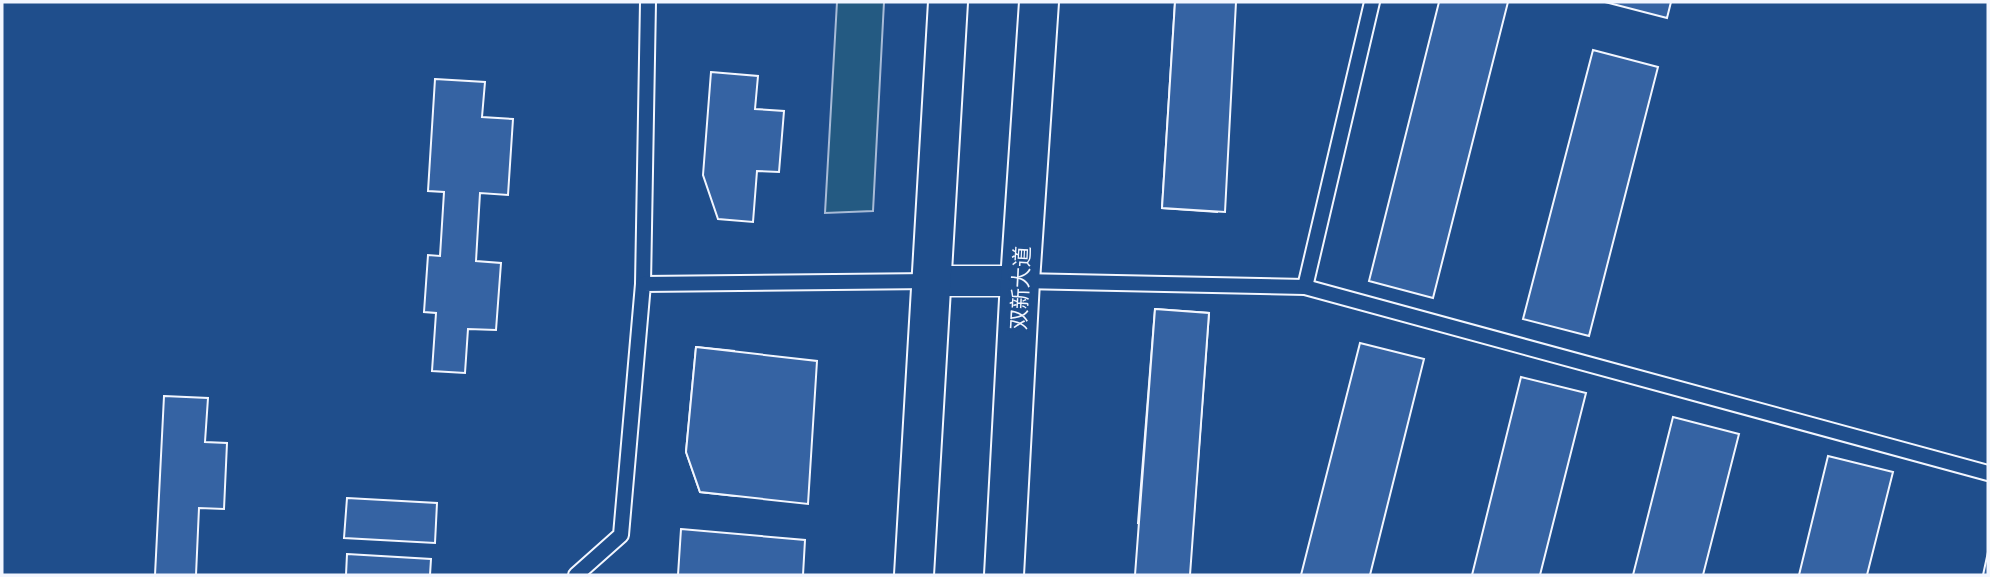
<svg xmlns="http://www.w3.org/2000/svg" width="1990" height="577" viewBox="0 0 1990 577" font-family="Manrope,'Noto Sans SC',sans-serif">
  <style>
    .green { fill: #245a82; stroke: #a8bbd7; stroke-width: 2 }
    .building { fill: #3563a3; stroke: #f2f6ff; stroke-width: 2 }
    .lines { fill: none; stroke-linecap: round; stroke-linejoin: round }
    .service-casing { stroke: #f2f6ff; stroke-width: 18 }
    .minor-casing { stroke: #f2f6ff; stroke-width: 33 }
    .secondary-casing { stroke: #f2f6ff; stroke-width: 42 }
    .service { stroke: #1f4e8c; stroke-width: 14 }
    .minor { stroke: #1f4e8c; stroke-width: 30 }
    .secondary { stroke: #1f4e8c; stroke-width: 38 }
    .labels { text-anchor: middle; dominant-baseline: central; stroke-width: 5; stroke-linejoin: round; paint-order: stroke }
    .street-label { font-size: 21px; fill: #f2f6ff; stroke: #1f4e8c }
  </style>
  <rect width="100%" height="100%" fill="#1f4e8c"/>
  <polygon class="green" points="837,2 884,2 873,211 825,213"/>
  <g class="building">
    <polygon points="1175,2 1232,5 1217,212 1162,208"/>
    <polygon points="1175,2 1236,2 1225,212 1162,208"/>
    <polygon points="1439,2 1508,2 1433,298 1369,281"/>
    <polygon points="1605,2 1671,2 1667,18"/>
    <polygon points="1593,50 1658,67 1589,336 1523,319"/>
    <polygon points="711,72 758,76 755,109 784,111 779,172 757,171 753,222 718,219 703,175"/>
    <polygon points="435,79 485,82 482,117 513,119 508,195 480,193 476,261 501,263 496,330 468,329 465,373 432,371 436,313 424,312 428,255 440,256 444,192 428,191"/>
    <polygon points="1155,309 1209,313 1193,527 1138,523"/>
    <polygon points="1155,309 1209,313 1190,575 1135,575"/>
    <polygon points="1360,343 1424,359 1370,575 1301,575"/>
    <polygon points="696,347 734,351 731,381 764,384 759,442 740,440 735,496 700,492 686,452"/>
    <polygon points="696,347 817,361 808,504 700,492 686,452"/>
    <polygon points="1521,377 1586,393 1540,575 1472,575"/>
    <polygon points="164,396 208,398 205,442 227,443 224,509 199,508 196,575 155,575"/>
    <polygon points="1673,417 1739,434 1703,575 1633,575"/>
    <polygon points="1828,456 1893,472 1867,575 1799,575"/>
    <polygon points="347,498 437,503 435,543 344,538"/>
    <polygon points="681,529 805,540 803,575 678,575"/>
    <polygon points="1988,552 1988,575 1983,575"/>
    <polygon points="347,554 431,559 430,575 346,575"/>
  </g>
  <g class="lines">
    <g class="service-casing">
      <g id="service">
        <polyline points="1021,281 1305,287 1988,473"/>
        <polyline points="643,284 648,2"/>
        <polyline points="1305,287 1372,2"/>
        <polyline points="576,575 621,535 643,284 931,281"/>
      </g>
    </g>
    <g class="minor-casing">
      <polyline id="minor" points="932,281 1020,281"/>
    </g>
    <g class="secondary-casing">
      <g id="secondary">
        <polyline points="914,575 948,2"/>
        <polyline points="1004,575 1020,281 1039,2"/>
      </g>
    </g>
    <use href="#service" class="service"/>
    <use href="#minor" class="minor"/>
    <use href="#secondary" class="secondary"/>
  </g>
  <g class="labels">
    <g class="street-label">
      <text transform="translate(1020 288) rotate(-87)">双新大道</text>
    </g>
  </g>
  <rect width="1990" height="577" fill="none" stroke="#f2f6ff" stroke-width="7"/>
</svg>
